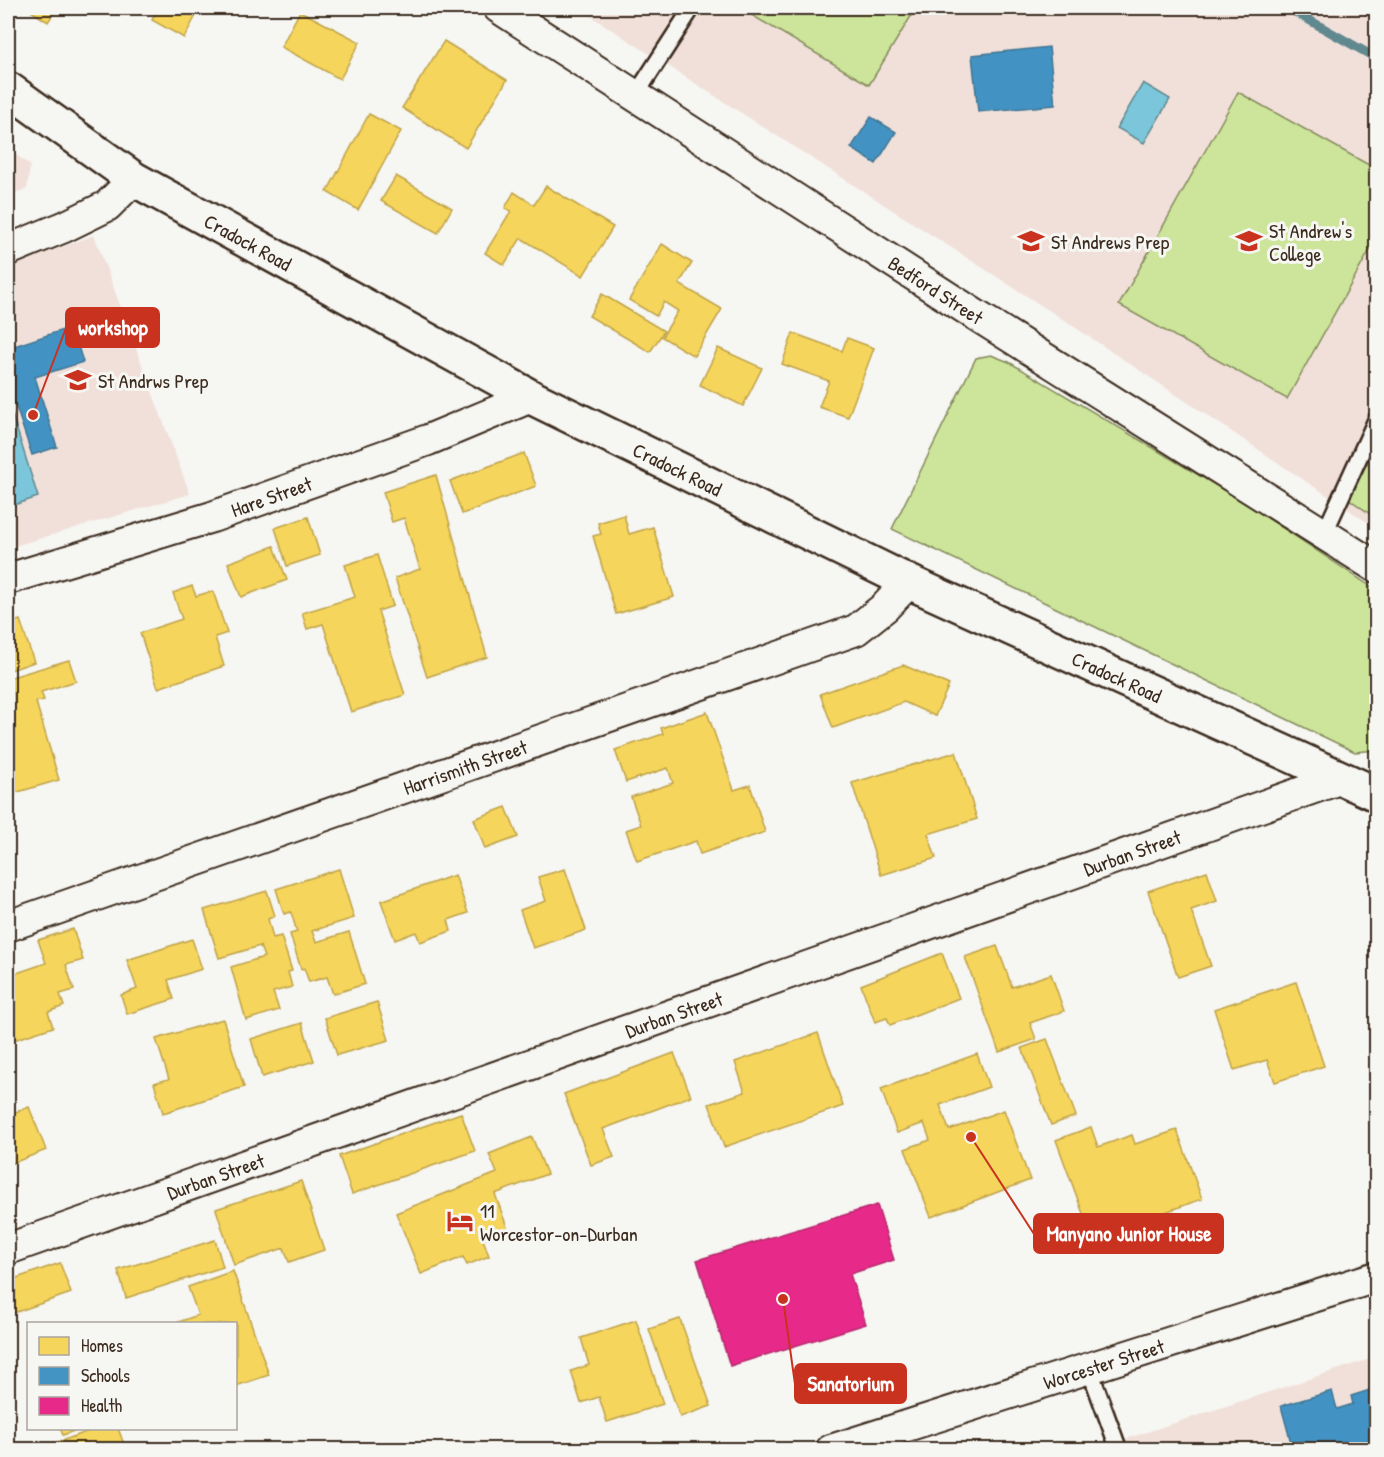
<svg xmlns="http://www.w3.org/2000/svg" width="1384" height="1457" viewBox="0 0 1384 1457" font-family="'Patrick Hand',sans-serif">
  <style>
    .built { fill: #f1e0d9 }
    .green { fill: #cce59a; stroke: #84885c; stroke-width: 1.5 }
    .water { fill: #7bc6db; stroke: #61888f; stroke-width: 1.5 }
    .homes { fill: #f6d55c; stroke: #bea249; stroke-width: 1.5 }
    .schools { fill: #4393c3; stroke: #417492; stroke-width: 1.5 }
    .health { fill: #e7298a; stroke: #b3296a; stroke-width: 1.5 }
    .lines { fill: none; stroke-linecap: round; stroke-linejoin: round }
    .stream { stroke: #61888f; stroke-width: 9 }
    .service-casing { stroke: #3b2a1e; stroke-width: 20 }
    .minor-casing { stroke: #3b2a1e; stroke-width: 34 }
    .secondary-casing { stroke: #3b2a1e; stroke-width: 38 }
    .service { stroke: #f6f6f2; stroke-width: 15 }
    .minor { stroke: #f6f6f2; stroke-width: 30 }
    .secondary { stroke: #f6f6f2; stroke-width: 33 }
    .labels { text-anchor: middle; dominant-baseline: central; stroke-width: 6; stroke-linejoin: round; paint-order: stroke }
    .poi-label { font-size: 20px; fill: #3b2a1e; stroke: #f6f6f2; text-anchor: start }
    .street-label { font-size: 20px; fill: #3b2a1e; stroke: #f6f6f2 }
    .leader { fill: none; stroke: #c8321e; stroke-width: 2 }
    .callout-dot { fill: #c8321e; stroke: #f6f6f2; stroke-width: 2 }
    .callout { fill: #c8321e; stroke: #c8321e; stroke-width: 2 }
    .callout-label { font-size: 21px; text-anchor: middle; font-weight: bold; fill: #fff }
  </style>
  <rect width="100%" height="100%" fill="#f6f6f2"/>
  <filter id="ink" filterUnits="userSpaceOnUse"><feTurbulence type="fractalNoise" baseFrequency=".0167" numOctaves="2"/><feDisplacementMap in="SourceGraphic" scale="12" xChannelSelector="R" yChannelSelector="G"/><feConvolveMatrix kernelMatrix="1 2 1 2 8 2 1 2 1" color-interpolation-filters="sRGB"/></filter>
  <g filter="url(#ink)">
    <g class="built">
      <polygon points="578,8 1376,8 1376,528 1067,322"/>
      <polygon points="8,149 30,165 27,189 8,195"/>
      <polygon points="94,235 190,494 8,548 8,267"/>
      <polygon points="1376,1357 1376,1449 1095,1449"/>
    </g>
    <g class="green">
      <polygon points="740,8 916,8 869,85"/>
      <polygon points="1238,92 1376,169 1376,239 1287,399 1119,305"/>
      <polygon points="991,355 1009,362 1242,501 1376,590 1376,750 1355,752 892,529 976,358"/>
      <polygon points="1376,446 1376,518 1349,499"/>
    </g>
    <g class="water">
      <polygon points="1143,83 1170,99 1144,143 1117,128"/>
      <polygon points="8,401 38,497 8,507"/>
    </g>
    <g class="homes">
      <polygon points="26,8 57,8 48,22"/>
      <polygon points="158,8 200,8 184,38 152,20"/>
      <polygon points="300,11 360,42 340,79 281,47"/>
      <polygon points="444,41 507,80 466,148 402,108"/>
      <polygon points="369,114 401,131 358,210 327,192"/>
      <polygon points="396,176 452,208 438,233 381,201"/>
      <polygon points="546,186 613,227 583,276 521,238 504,265 485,253 511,211 505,208 514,192 534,205"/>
      <polygon points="662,244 692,263 679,284 722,309 694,356 662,337 678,311 664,302 656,316 629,300"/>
      <polygon points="602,294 664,331 650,352 589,316"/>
      <polygon points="793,333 842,351 847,338 874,348 848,417 819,407 829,381 782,364"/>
      <polygon points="718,348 762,368 743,406 700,385"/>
      <polygon points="524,453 536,486 462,514 450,481"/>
      <polygon points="436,475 487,657 427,677 395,578 420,569 404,518 392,522 383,492"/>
      <polygon points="624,515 629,534 653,527 674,597 616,614 593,536 601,534 598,523"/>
      <polygon points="308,517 320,555 287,566 275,528"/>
      <polygon points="274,546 287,580 241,597 228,563"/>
      <polygon points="377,555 393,606 378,611 405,695 351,712 323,624 307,629 302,613 355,597 345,565"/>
      <polygon points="192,586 196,596 213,591 227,633 215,637 224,666 158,688 140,633 182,619 173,593"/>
      <polygon points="20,620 34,662 8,671 8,624"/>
      <polygon points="69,660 76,681 41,692 44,700 36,702 59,780 8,795 8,678"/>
      <polygon points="903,665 949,685 935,716 904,702 833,728 820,694"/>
      <polygon points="707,712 734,790 750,785 765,832 700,854 696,841 637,861 626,830 641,825 631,797 673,783 668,768 626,782 615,750 663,734 661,728"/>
      <polygon points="956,752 977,819 928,834 936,858 881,875 852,783"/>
      <polygon points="506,807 518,837 485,849 474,819"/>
      <polygon points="339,869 354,918 312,931 316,942 349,932 365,984 333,994 327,977 309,982 304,968 301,969 290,934 297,932 291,912 284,914 276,889"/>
      <polygon points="565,869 586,930 533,948 520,910 546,901 538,877"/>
      <polygon points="1207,871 1217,901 1191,910 1211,966 1178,977 1148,891"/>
      <polygon points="455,875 468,913 448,920 451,931 420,942 416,932 395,940 381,901"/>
      <polygon points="267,891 275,916 268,919 273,938 281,936 292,971 288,972 292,987 273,992 279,1010 246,1020 231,967 264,957 260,946 219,958 204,910"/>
      <polygon points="73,929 83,960 66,965 74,990 60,994 64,1006 48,1012 53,1027 8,1042 8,976 46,963 38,940"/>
      <polygon points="192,939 202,969 168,980 174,999 127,1014 121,995 137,989 127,960"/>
      <polygon points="997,946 1012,987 1051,974 1064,1011 1030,1023 1036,1039 999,1052 965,957"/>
      <polygon points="942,953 959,998 890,1025 887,1018 875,1022 861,985"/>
      <polygon points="1296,982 1324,1066 1275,1082 1267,1060 1234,1070 1214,1009"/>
      <polygon points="377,1002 389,1040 337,1055 325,1018"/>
      <polygon points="223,1019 244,1087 163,1113 154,1083 169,1079 156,1039"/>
      <polygon points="302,1023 314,1061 262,1077 251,1039"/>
      <polygon points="818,1033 843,1106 724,1147 709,1104 745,1092 735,1062"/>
      <polygon points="1047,1039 1076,1116 1051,1125 1022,1048"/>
      <polygon points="674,1053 691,1096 603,1129 614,1157 591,1165 564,1094"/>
      <polygon points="977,1054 989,1087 940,1105 949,1130 1004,1110 1030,1180 931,1217 905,1149 930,1140 924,1123 897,1133 881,1089"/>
      <polygon points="29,1107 46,1150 8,1165 8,1115"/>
      <polygon points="461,1113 475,1151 352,1194 339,1156"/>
      <polygon points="1091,1127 1098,1147 1132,1135 1135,1144 1177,1130 1202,1199 1092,1238 1056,1140"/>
      <polygon points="532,1137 547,1174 495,1194 508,1230 483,1239 489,1256 467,1265 463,1257 421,1274 396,1213 497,1173 489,1154"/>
      <polygon points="301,1181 324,1250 289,1262 284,1248 234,1265 216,1209"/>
      <polygon points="215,1240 223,1267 126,1298 118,1270"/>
      <polygon points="60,1263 71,1293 8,1315 8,1281"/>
      <polygon points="233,1271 269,1375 236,1386 236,1324 173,1324 198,1315 188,1287"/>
      <polygon points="680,1319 711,1406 680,1417 649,1329"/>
      <polygon points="636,1320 663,1404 607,1422 599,1397 581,1403 571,1371 589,1365 581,1338"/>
      <polygon points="60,1428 82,1428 63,1435"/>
      <polygon points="97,1428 118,1428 126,1450 37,1450"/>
    </g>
    <g class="schools">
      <polygon points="1049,47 1055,105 978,112 972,55"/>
      <polygon points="871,117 896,132 876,164 851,148"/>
      <polygon points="72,327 83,362 35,377 57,447 32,455 8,383 8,348"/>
      <polygon points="1376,1388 1376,1450 1293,1450 1281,1406 1332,1391 1337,1409 1353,1404 1351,1396"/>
    </g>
    <polygon class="health" points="877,1205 894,1260 850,1274 866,1324 730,1366 697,1260"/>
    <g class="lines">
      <polyline class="stream" points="1288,8 1376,58"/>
      <g class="service-casing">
        <g id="service">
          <polyline points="635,96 692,8"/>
          <polyline points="1324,534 1376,420"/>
          <polyline points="1089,1368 1119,1450"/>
        </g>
      </g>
      <g class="minor-casing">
        <g id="minor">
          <path id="s1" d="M499 8 971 312 1376 567"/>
          <polyline points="8,250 64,227 107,206 134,179"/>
          <path id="s2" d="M8 579 212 517 428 440 531 397"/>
          <path id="s3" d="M8 926 856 630 885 607 909 582"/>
          <path id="s4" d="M8 1249 1342 778"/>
          <path id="s5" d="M831 1450 1376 1277"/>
        </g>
      </g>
      <g class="secondary-casing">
        <g id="secondary">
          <path id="s6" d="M8 89 134 179 531 397 909 582 1376 794"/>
        </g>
      </g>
      <use href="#service" class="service"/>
      <use href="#minor" class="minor"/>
      <use href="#secondary" class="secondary"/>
    </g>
  </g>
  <defs>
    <g id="school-bare" transform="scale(2.07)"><path d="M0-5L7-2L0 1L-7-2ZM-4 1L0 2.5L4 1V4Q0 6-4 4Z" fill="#c8321e" stroke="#f6f6f2" stroke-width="2.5" paint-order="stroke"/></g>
    <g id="hotel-bare" transform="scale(2.07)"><path d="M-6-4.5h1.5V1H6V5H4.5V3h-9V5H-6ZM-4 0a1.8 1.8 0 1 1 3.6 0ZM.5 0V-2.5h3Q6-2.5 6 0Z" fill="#c8321e" stroke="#f6f6f2" stroke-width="2.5" paint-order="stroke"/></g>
  </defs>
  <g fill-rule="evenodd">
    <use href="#school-bare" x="1031" y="241"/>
    <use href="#school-bare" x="1249" y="241"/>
    <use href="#school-bare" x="78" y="380"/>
    <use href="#hotel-bare" x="460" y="1221"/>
  </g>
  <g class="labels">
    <g class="poi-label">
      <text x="1269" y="230">St Andrew's<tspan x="1269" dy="23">College</tspan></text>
      <text x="1051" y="241">St Andrews Prep</text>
      <text x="98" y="380">St Andrws Prep</text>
      <text x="480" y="1210">11<tspan x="480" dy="23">Worcestor-on-Durban</tspan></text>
    </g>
    <g class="street-label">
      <text stroke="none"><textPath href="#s6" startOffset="285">Cradock Road</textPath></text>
      <text stroke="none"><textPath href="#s1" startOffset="520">Bedford Street</textPath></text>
      <text stroke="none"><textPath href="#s6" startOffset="771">Cradock Road</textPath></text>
      <text stroke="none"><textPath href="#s2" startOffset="276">Hare Street</textPath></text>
      <text stroke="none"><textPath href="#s6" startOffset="1257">Cradock Road</textPath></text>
      <text stroke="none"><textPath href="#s3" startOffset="484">Harrismith Street</textPath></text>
      <text stroke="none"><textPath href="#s4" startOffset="1192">Durban Street</textPath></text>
      <text stroke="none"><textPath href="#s4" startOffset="706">Durban Street</textPath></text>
      <text stroke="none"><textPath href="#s4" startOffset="220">Durban Street</textPath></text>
      <text stroke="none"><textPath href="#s5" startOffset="286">Worcester Street</textPath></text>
    </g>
  </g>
  <path class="leader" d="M33 415L66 328M971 1137L1034 1234M783 1299L795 1384"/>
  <g class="callout-dot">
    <circle cx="33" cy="415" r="6"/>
    <circle cx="971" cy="1137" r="6"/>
    <circle cx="783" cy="1299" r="6"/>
  </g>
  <g class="callout">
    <rect x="66" y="308" width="93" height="39" rx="6"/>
    <rect x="1034" y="1214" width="189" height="39" rx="6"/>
    <rect x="795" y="1364" width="111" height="39" rx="6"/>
  </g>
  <g class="callout-label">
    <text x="113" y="335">workshop</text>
    <text x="1129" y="1241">Manyano Junior House</text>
    <text x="851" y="1391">Sanatorium</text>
  </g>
  <rect width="1384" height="1457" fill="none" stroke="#f6f6f2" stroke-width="30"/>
  <rect x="15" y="15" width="1354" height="1427" fill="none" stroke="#3b2a1e" stroke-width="2" filter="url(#ink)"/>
  <rect x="27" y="1322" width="210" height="108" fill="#f6f6f2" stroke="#aba49d" stroke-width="1.5"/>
  <rect x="39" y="1337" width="30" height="18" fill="#f6d55c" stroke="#aba49d" stroke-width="1.5"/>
  <text x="81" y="1352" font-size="18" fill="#3b2a1e">Homes</text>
  <rect x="39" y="1367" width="30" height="18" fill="#4393c3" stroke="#aba49d" stroke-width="1.5"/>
  <text x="81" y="1382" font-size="18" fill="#3b2a1e">Schools</text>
  <rect x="39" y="1397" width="30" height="18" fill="#e7298a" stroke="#aba49d" stroke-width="1.5"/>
  <text x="81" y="1412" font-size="18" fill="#3b2a1e">Health</text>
</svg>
